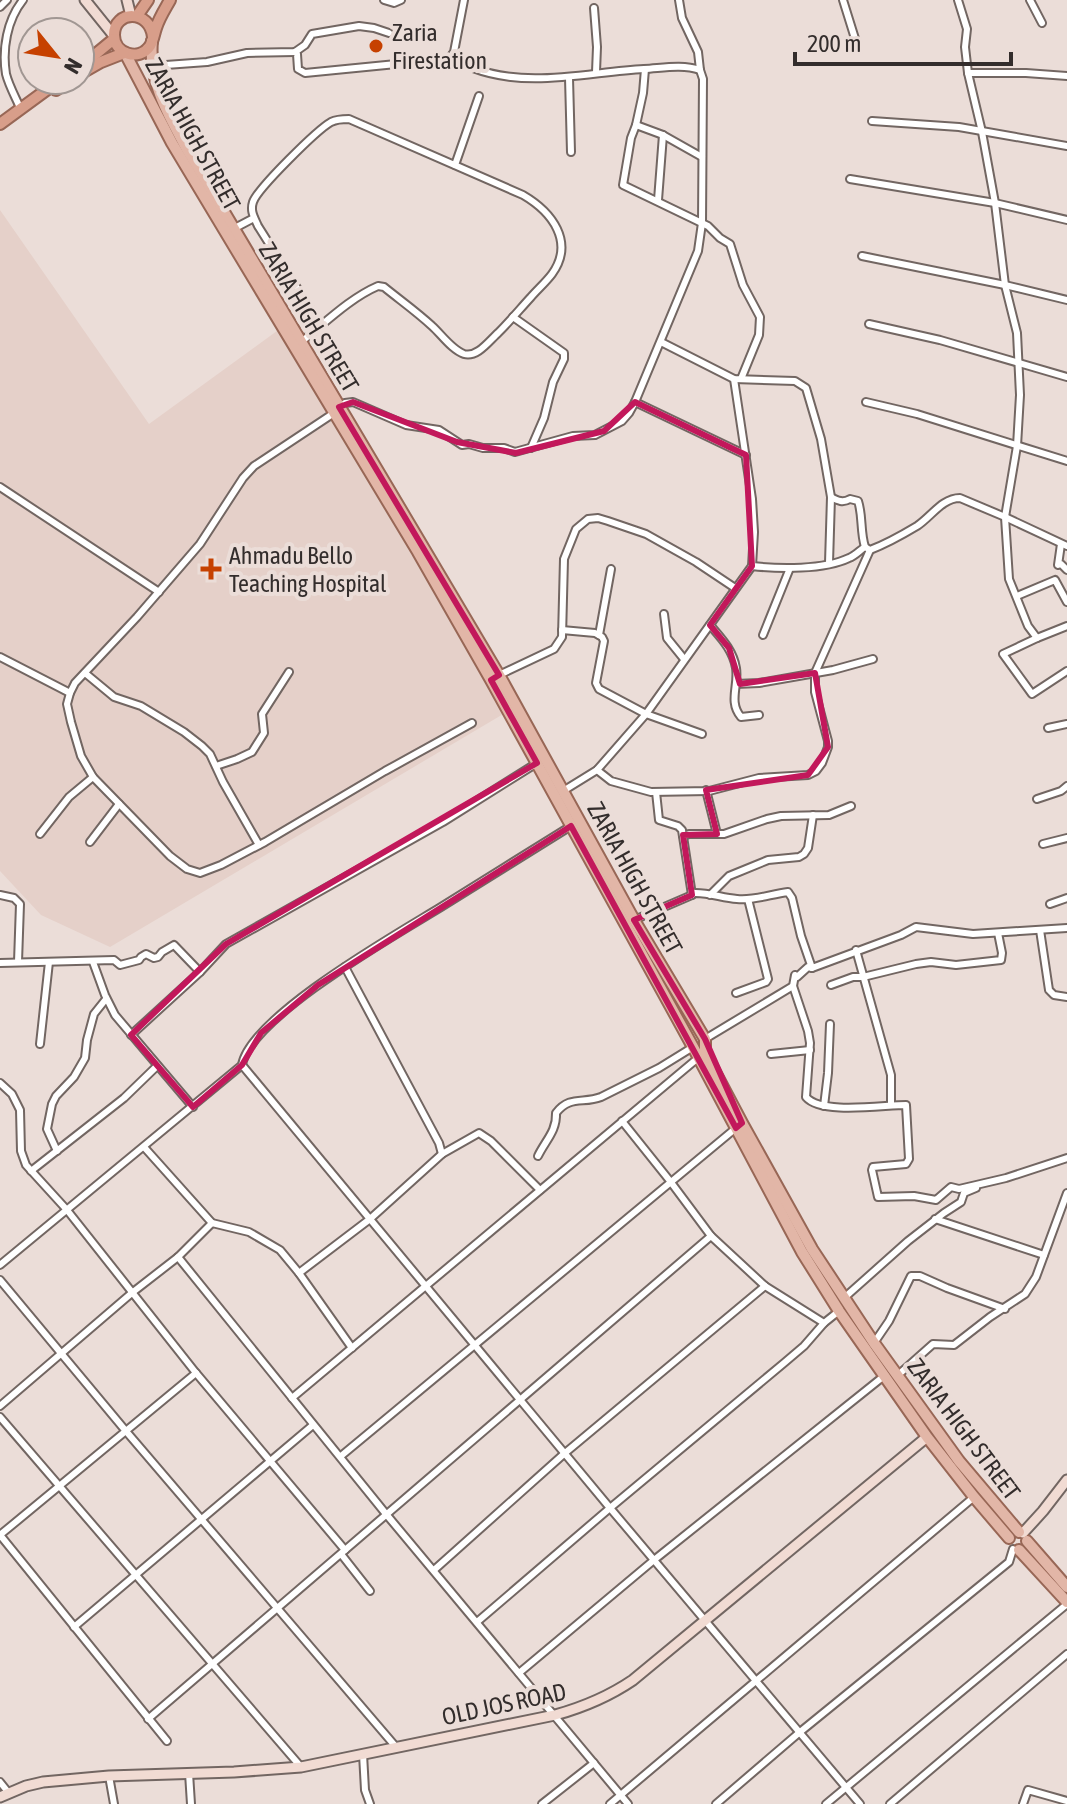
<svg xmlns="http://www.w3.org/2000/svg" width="1067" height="1804" viewBox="0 0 1067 1804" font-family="'Asap Condensed',sans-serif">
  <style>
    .built { fill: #e5d0c9 }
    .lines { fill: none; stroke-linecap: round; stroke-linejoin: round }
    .minor-casing { stroke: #726662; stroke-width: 10 }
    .secondary-casing { stroke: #726662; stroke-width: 13 }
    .primary-casing { stroke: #986756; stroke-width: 14 }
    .trunk-casing { stroke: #986756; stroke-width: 14 }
    .minor { stroke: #fff; stroke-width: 6 }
    .secondary { stroke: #f1dbd3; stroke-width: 9 }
    .primary { stroke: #e2b6a7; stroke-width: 10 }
    .trunk { stroke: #d89e8a; stroke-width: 10 }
    .marked { fill: none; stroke: #c2185b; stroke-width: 6; stroke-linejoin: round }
    .poi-dot { fill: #c64100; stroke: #ebddd8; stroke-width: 3 }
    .labels { text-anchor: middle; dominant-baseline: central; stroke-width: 8; stroke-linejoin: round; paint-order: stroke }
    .poi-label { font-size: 24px; fill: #332d2c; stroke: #ebddd8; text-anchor: start }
    .street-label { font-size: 24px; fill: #332d2c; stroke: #ebddd8 }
  </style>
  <rect width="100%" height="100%" fill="#ebddd8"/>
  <polygon class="built" points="0,210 149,424 281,328 505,713 110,947 41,915 0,871"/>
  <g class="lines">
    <g class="minor-casing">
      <g id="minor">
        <polyline points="384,0 394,3 401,0"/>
        <polyline points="843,0 857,45"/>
        <polyline points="958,0 967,29 965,47 968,73 982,132 995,203 1005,285 1017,333 1020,395 1017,446 1005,517 1009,579 1028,626 1037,638"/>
        <polyline points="1030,0 1042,23"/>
        <polyline points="0,7 7,0"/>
        <polyline points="594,8 597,47 596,72"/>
        <path d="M295 52 297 54 298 69 305 73 447 59 451 56C458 60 465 65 473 68 528 89 588 72 644 69 663 68 682 64 700 70"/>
        <polyline points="451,56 454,52 464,0"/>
        <polyline points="152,66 207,62 247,53 295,52 305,45 312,34 359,26 374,28 389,33"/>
        <polyline points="645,69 643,93 636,125 631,138 623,185 708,226 720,238 730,244 743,285 760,317 759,335 741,379"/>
        <polyline points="968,73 1026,73 1067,76"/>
        <polyline points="569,78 571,152"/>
        <path d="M21 110C16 98 9 86 6 74 2 49 7 20 23 0"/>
        <polyline points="872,121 959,127 1067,146"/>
        <polyline points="636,125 663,135 702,157"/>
        <polyline points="455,165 479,96"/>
        <polyline points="850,179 995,203 1067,220"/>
        <polyline points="658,200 663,135"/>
        <polyline points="233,229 254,218"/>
        <polyline points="862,256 1005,285 1067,300"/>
        <polyline points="513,317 564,353 564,359 553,382 544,418 531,448"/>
        <polyline points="869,324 940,340 1067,377"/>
        <path d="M301 342C325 323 350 298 378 286L384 287C400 300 417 312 432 326 441 334 452 350 464 354 477 358 489 341 498 333 510 321 520 309 531 297 538 289 546 282 552 274 575 242 552 212 523 195L349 119C343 119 337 119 331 122 317 130 258 188 253 202 250 211 254 217 258 226L321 326"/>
        <polyline points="661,342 734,379 795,381 806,388 821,439 831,497 829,563"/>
        <polyline points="635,402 746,455"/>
        <polyline points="866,402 917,414 1067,461"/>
        <polyline points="339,407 345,403 353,402 406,425 439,430 462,445 469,444 483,448 504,448 515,452 573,436 595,435 622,421 629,413 635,402 698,251 702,223 703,79 700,70 698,52 682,18 679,0"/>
        <polyline points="334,413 254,466 243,478 200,544 137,617 75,683 70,693 67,704 71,722 81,756 93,777 170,856 187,869 200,873 221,865 265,842 385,771 472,723"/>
        <polyline points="0,487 159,592"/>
        <path d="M831 497C838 501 843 503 850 499L858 501C863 516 860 531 865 547"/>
        <polyline points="1061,544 1058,565 1061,564 1067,570"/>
        <path d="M752 566C779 569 824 570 849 558 855 556 860 550 865 547L870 550C886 544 902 535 917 526 931 517 942 498 960 498L1005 517 1067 546"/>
        <polyline points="1017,596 1055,580 1067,602"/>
        <polyline points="664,614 667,638 684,659"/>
        <path d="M710 625C721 638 733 650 736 668 739 685 728 702 741 717L759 715"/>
        <polyline points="1067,626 1037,638 1003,654 1032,694 1067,671"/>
        <polyline points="562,630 595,633 602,637 604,641 596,683 599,689 646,714 702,734"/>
        <polyline points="599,635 611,569"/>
        <polyline points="763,635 790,568"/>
        <polyline points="0,657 70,693"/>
        <polyline points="85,673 114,697 141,706 184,732 202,746 210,754 223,782 259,845"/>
        <polyline points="497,676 554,649 562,637 564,559 576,529 588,519 598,518 608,521 646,534 696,562 735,588"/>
        <polyline points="736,684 759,683 833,670 873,659"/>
        <polyline points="1048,728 1067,724"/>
        <polyline points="216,766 237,759 252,752 264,733 262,714 289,672"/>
        <polyline points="597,770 611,781 651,792 709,791 759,778 808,775 816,771 822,763 828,747 828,741 815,692 815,673 870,550"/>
        <polyline points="706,790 717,834"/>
        <polyline points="563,791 597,770 646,714 752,566 754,532 752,499 734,379"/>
        <polyline points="656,792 659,820 678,826 682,830 692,895"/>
        <polyline points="1037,799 1061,791 1067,786"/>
        <polyline points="40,834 69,797 93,777"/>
        <polyline points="683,836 689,834 724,834 767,819 781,816 829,815 851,806"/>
        <polyline points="90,842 119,804"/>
        <polyline points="1043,844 1067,838"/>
        <polyline points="0,895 14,898 20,904 18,962"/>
        <polyline points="710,895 729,876 768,860 799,857 804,854 808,848 813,815"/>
        <polyline points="1050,904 1067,898"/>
        <path d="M634 920 692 895 693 893C708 892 722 898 737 899 754 901 771 894 788 892L792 898 801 936 812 968"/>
        <polyline points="1040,930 1049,990 1054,995 1067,997"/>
        <polyline points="856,950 891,1075 891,1105"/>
        <polyline points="93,962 105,995 115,1015 193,1107"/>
        <polyline points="0,963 114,960 120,965 139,960 141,957 146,954 154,958 158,957 162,952 174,945 200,972"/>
        <polyline points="345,967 439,1143 442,1154"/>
        <polyline points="831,985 853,977 863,977 916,964 931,962 956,965 1001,960 1002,953 998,933"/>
        <path d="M793 986 808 1031 810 1043 806 1097C821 1115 883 1105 906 1105L909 1159 906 1164 873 1167 872 1170 878 1197 914 1196 936 1200 951 1187 959 1189 1006 1178 1067 1158"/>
        <polyline points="736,993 766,982 768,979 748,899"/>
        <polyline points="131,1035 200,972 226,944 443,822 537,763"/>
        <polyline points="705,1039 793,986 795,975 797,977 808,967 812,968 901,935 916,927 973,934 1067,928"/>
        <polyline points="40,1044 49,962"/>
        <polyline points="771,1054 810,1050"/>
        <polyline points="242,1065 610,1508 860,1804"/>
        <polyline points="0,1083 12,1094 20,1110 21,1151 26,1165 67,1210 196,1373 345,1550"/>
        <polyline points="824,1106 828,1073 830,1024"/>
        <polyline points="622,1121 670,1181 711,1236 765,1286 824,1323 839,1311"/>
        <polyline points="144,1147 212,1223 249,1232 280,1250 299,1273 352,1348"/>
        <polyline points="57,1151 47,1129 52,1104 56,1096 74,1077 85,1058 87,1040 94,1014 106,999"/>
        <path d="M538 1156C545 1141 557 1131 556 1113 570 1095 583 1104 601 1097L659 1068 693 1047"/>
        <polyline points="31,1171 124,1098 157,1066"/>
        <polyline points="935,1219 1044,1255"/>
        <polyline points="178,1257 386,1514 628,1804"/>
        <path d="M0 1265 242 1065C250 1017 397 934 441 907 484 880 528 853 571 826"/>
        <polyline points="299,1273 370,1219 442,1154 479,1133 491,1141 540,1190"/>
        <polyline points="0,1280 125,1430 396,1747"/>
        <polyline points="844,1298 908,1241 944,1213 961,1202 964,1193 976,1188"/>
        <polyline points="874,1343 889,1321 911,1276 920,1276 947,1288 1005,1309"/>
        <polyline points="897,1376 933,1344 954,1345 990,1317 1025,1294 1036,1277 1067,1193"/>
        <polyline points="292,1398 698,1058"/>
        <polyline points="0,1406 133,1292 178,1257 212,1223"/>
        <polyline points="0,1417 301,1767"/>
        <polyline points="341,1456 736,1128"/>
        <polyline points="0,1535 167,1741"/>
        <polyline points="0,1535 196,1373"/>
        <polyline points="341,1554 370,1591"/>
        <polyline points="434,1570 565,1453 765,1286"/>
        <polyline points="477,1622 610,1508 784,1363 804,1346 824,1323"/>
        <polyline points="74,1627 313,1425"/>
        <polyline points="519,1673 654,1560 884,1376"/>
        <polyline points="148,1719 711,1236"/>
        <polyline points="363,1754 365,1790 370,1804"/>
        <polyline points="189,1773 191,1804"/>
        <polyline points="109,1776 114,1804"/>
        <polyline points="0,1782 8,1792"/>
        <polyline points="542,1804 594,1763"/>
        <polyline points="610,1804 974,1497"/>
        <polyline points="716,1804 800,1732 1009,1562 1013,1549"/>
        <polyline points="826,1804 1067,1604"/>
        <polyline points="890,1804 1067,1654"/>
        <polyline points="1023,1804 1028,1790 1067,1801"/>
      </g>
    </g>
    <g class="secondary-casing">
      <g id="secondary">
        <polyline points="85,0 114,36"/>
        <polyline points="127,0 131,16"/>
        <polyline points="1023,1533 1043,1511 1067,1480"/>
        <path d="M0 1797 26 1786 43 1782 109 1776 234 1772 301 1767 555 1715C584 1707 608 1697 633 1680L927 1437"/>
      </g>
    </g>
    <g class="primary-casing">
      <g id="primary">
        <path d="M152 41C148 82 170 118 189 153L499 675 634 920 705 1039V1053L742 1123 812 1249 874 1343 959 1461 1019 1532"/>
        <polyline points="125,53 172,143 418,552 491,680 693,1047 802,1252 839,1311 927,1437 974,1497 1009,1538"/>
        <polyline points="1027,1541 1067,1587"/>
        <polyline points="1019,1550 1067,1602"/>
      </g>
    </g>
    <g class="trunk-casing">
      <g id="trunk">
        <polyline points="137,16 148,0"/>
        <path d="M153 37C150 9 114 10 114 35 114 54 139 62 150 46 153 41 154 34 156 28 159 18 165 9 170 0"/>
        <polyline points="80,67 114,39"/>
        <polyline points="80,74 101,62 124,53"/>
        <polyline points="56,90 71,80"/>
        <polyline points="0,124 60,80"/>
      </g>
    </g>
    <use href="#minor" class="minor"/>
    <use href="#secondary" class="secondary"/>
    <use href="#primary" class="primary"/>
    <use href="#trunk" class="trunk"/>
  </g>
  <path class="marked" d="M353 402 457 442 516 453 604 431 635 402 746 455 752 566 710 625 729 648 740 684 815 673 828 747 808 775 706 790 717 834 683 835 692 895 634 920 705 1039 742 1123 736 1128 571 826 318 985 261 1033 242 1065 193 1107 131 1035 226 944 537 763 491 680 499 675 339 407Z"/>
  <g class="poi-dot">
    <circle cx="376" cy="46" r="8"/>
    <path d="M207 557h8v8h8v8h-8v8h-8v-8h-8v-8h8z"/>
  </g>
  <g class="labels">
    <g class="poi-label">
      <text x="392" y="32">Zaria<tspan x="392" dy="28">Firestation</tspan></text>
      <text x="229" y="555">Ahmadu Bello<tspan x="229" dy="28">Teaching Hospital</tspan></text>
    </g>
    <g class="street-label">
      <text transform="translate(193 134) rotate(61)">ZARIA HIGH STREET</text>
      <text transform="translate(309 317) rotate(59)">ZARIA HIGH STREET</text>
      <text transform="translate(635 878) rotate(61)">ZARIA HIGH STREET</text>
      <text transform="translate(964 1429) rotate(53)">ZARIA HIGH STREET</text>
      <text transform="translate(504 1704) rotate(-12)">OLD JOS ROAD</text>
    </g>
  </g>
  <g transform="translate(56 56) rotate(120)"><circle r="38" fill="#ebddd8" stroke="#a19793" stroke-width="2"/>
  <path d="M0-6L14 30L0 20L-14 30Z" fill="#c64100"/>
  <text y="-12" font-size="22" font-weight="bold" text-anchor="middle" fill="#332d2c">N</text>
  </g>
  <path d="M795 52v12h216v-12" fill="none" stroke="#332d2c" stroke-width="4"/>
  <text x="807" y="52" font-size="24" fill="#332d2c" stroke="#ebddd8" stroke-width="6" paint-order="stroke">200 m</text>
</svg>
